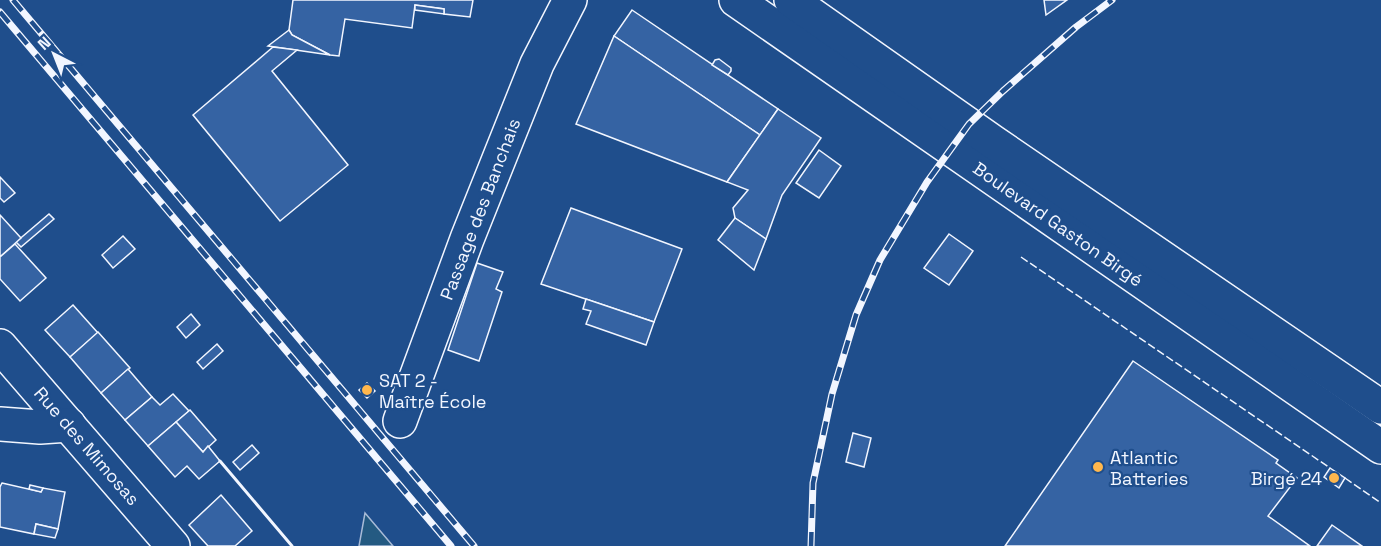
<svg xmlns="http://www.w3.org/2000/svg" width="1381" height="546" viewBox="0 0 1381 546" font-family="'Space Grotesk',sans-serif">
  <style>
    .green { fill: #245a82; stroke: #a8bbd7; stroke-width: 1.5 }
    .building { fill: #3563a3; stroke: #f2f6ff; stroke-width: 1.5 }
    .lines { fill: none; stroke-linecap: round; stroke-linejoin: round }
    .minor-casing { stroke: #f2f6ff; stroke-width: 36 }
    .major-casing { stroke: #f2f6ff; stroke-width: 36 }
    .minor { stroke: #1f4e8c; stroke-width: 33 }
    .major { stroke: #1f4e8c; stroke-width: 33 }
    .rail-casing { stroke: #f2f6ff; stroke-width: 7 }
    .rail { stroke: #1f4e8c; stroke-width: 4.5; stroke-dasharray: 14; stroke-linecap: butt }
    .fence { stroke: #f2f6ff; stroke-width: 1.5; stroke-dasharray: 8 3; stroke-linecap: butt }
    .wall { stroke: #f2f6ff; stroke-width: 3 }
    .poi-dot { fill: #ffb74d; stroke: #1f4e8c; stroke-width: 2 }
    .labels { text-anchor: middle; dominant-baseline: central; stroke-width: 4.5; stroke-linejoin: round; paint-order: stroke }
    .street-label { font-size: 18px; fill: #f2f6ff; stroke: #1f4e8c }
    .poi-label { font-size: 18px; fill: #f2f6ff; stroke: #1f4e8c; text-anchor: start }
  </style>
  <rect width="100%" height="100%" fill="#1f4e8c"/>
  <polygon class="green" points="365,513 393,546 359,546"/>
  <g class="building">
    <polygon points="293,0 473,0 470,17 444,14 444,9 415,5 412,28 345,19 339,56 330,55 292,35 289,30"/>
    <polygon points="1044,0 1067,0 1046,15"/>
    <polygon points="415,5 444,9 444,14 415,10"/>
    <polygon points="632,10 778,109 760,135 614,36"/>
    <polygon points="289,30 292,35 330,55 268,46"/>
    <polygon points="614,36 760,135 727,182 576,124"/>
    <polygon points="273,47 297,50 272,71 348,165 280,221 193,115"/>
    <polygon points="719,59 731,68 731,71 728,75 712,65 715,60"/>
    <polygon points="778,109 821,138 782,195 766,239 735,218 733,208 748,190 727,182"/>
    <polygon points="819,150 841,166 819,198 796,183"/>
    <polygon points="0,177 15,193 4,202 0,198"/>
    <polygon points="571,208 682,249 654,322 541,284"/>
    <polygon points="49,214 54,219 21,247 16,242"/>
    <polygon points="0,215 21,238 0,257"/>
    <polygon points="735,218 766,239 754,270 718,240"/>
    <polygon points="949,234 973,251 949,285 924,268"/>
    <polygon points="123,236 135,249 113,268 102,255"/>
    <polygon points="15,244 46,278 20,301 0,279 0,257"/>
    <polygon points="477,263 503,272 496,289 502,292 479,361 448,350"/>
    <polygon points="586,299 654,322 646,345 586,324 591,311 583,309"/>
    <polygon points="73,305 98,333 70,357 45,330"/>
    <polygon points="191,314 200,325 186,338 177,327"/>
    <polygon points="98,332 130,368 101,393 70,357"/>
    <polygon points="217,344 223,351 203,369 197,362"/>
    <polygon points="1133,361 1278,460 1276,463 1297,478 1268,516 1310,546 1005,546"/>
    <polygon points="128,369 152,397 125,420 101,393"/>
    <polygon points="367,383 375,391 367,398 359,390"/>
    <polygon points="173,394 189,411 148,446 125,420 152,397 160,405"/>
    <polygon points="190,410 216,440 203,452 176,422"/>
    <polygon points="176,422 203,452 208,446 220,461 199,479 187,466 175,477 148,446"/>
    <polygon points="853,433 871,438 864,467 846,462"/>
    <polygon points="252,445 259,453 240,470 233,462"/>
    <polygon points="1330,468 1345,478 1339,488 1324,477"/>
    <polygon points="2,483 41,492 43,488 65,492 58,529 36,524 34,534 0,527 0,487"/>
    <polygon points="30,485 43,488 41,492 29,489"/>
    <polygon points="221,495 252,531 235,546 208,546 189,525"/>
    <polygon points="36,524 58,529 55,538 34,534"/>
    <polygon points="1332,525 1362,546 1317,546"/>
  </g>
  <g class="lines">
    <g class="minor-casing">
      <g id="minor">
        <polyline points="0,346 173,546"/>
        <polyline points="400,421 467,239 537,64 570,0"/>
        <polyline points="0,424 40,427 69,425"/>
      </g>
    </g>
    <g class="major-casing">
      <g id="major">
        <polyline points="736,0 1381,447"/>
        <polyline points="791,0 993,142 1381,407"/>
      </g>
    </g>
    <use href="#minor" class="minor"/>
    <use href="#major" class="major"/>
    <g class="rail-casing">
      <g id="rail">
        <polyline points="13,0 474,546"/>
        <polyline points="0,12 451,546"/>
        <polyline points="811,546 813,483 832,394 856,315 880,260 927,182 969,124 1003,91 1076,27 1112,0"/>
      </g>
    </g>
    <use href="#rail" class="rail"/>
    <g class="fence">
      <polyline points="1021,257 1330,468"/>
      <polyline points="1345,478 1381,503"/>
    </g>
    <polyline class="wall" points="220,461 292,546"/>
  </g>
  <g class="poi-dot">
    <circle cx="367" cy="390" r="6"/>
    <circle cx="1098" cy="467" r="6"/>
    <circle cx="1334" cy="478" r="6"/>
  </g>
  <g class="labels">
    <g class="street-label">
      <text transform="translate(480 209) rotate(-69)">Passage des Banchais</text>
      <text transform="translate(1058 224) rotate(35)">Boulevard Gaston Birgé</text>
      <text transform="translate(87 446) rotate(49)">Rue des Mimosas</text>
    </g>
    <g class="poi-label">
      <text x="379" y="380">SAT 2 -<tspan x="379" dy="21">Maître École</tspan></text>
      <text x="1110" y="457">Atlantic<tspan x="1110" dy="21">Batteries</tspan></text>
      <text x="1322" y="478" text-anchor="end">Birgé 24</text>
    </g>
  </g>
  <g transform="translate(54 54) rotate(318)" stroke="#1f4e8c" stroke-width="4.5" paint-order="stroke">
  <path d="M0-4.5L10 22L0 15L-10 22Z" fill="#f2f6ff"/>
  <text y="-9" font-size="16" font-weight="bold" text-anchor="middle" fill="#f2f6ff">N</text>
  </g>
</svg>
